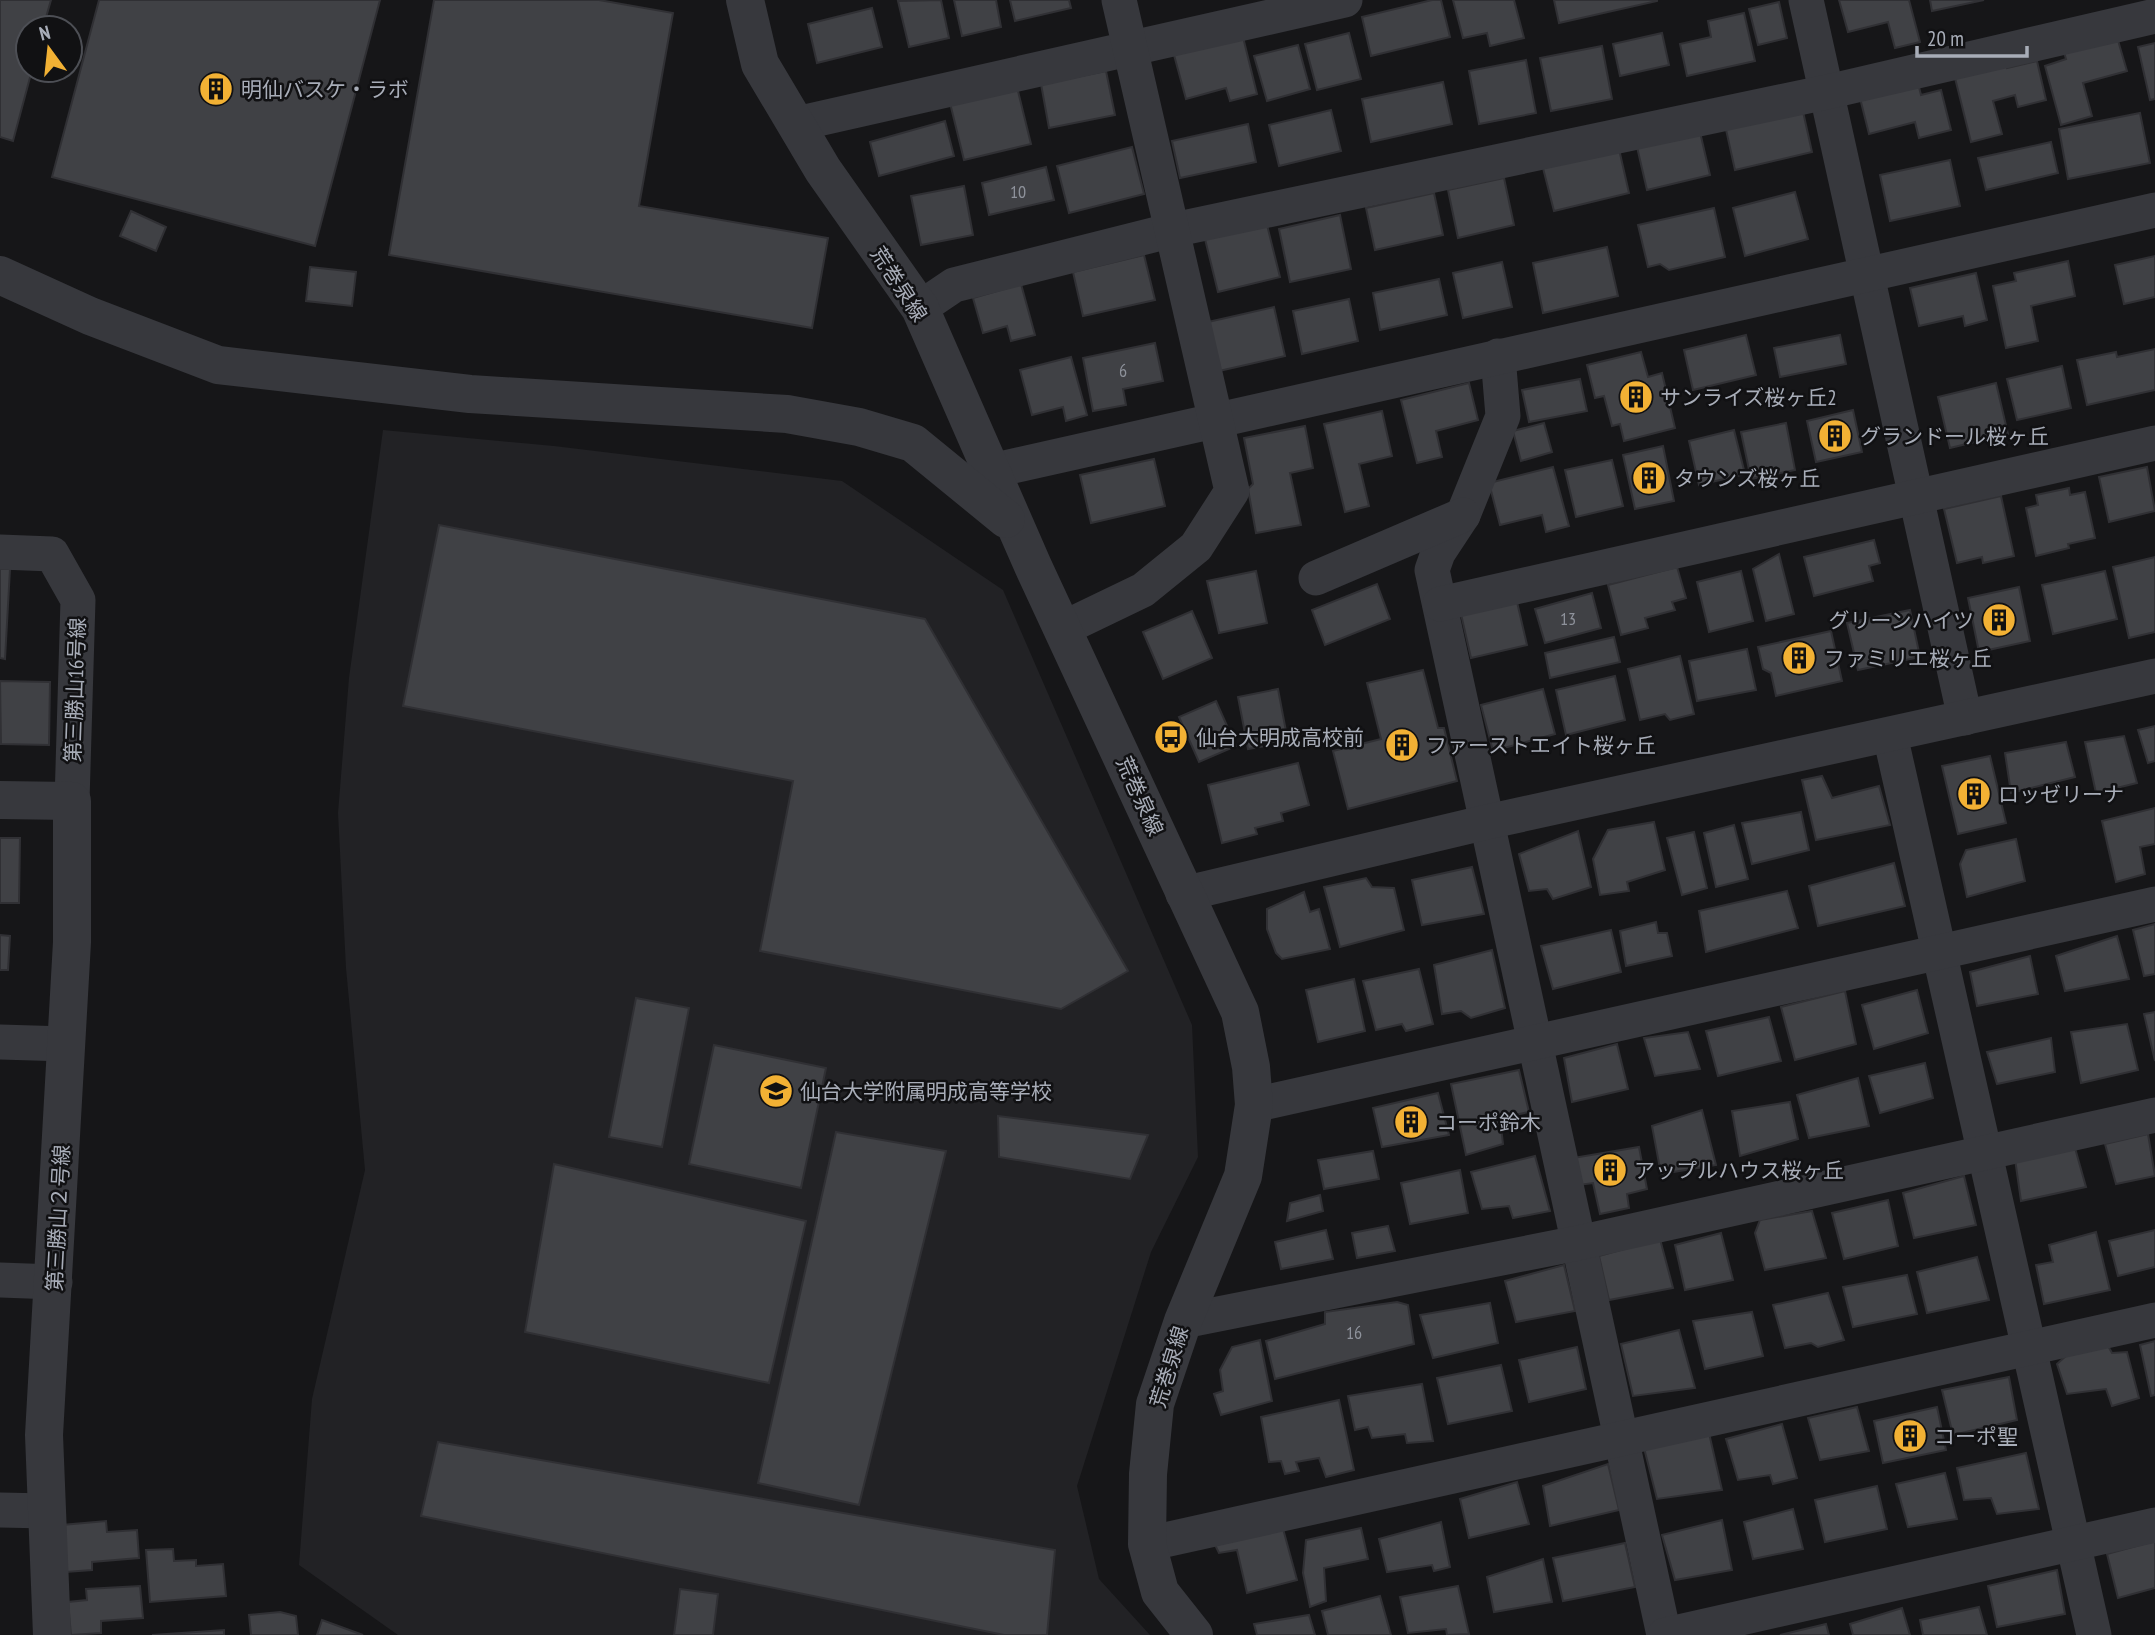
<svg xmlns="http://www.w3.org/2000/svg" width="2155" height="1635" viewBox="0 0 2155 1635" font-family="'PT Sans Narrow','Noto Sans JP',sans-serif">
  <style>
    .built { fill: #222225 }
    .building { fill: #404145; stroke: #303034; stroke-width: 2 }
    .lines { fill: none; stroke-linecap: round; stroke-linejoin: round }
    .minor { stroke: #37383d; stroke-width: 35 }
    .tertiary { stroke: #37383d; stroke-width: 38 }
    .labels { text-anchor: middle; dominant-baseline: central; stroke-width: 5; stroke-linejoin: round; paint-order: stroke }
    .number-label { font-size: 18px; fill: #8e929b }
    .poi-label { font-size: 21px; fill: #a8adb8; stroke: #111113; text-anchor: start }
    .street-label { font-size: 21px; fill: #a8adb8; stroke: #111113 }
  </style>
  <rect width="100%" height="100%" fill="#161618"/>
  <polygon class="built" points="383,430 554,446 842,481 1003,590 1192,1025 1198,1157 1151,1252 1077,1486 1099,1579 1150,1635 398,1635 299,1565 312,1399 365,1170 346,968 338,813 349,678"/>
  <g class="building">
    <polygon points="0,0 51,0 43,28 28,28 28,70 32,70 13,141 0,137"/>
    <polygon points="99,0 380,0 315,246 52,177"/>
    <polygon points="434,0 599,0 673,13 639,206 828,238 812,328 389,255"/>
    <polygon points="941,0 949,38 909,47 898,1"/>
    <polygon points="954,0 996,0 1001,27 962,36"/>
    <polygon points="1010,0 1069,0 1071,8 1015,21"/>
    <polygon points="1432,0 1441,0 1450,37 1371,56 1362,17"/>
    <polygon points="1453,0 1514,0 1524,38 1490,46 1487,33 1463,38"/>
    <polygon points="1554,0 1657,0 1657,1 1559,23"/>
    <polygon points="1839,0 1909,0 1920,42 1895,48 1888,22 1848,32"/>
    <polygon points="1930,0 1984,0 1932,11"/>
    <polygon points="1779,2 1787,38 1758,45 1749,9"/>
    <polygon points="872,8 882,47 817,63 808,24"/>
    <polygon points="1744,13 1755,61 1687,76 1680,44 1711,37 1708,21"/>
    <polygon points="1349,33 1361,79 1317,90 1305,44"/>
    <polygon points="1662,33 1669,65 1620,76 1613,44"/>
    <polygon points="1243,37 1257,94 1230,101 1226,88 1186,99 1174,55"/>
    <polygon points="2117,37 2127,71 2083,83 2092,116 2061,125 2045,66 2066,59 2064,52"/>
    <polygon points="2155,43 2155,99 2150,100 2138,47"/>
    <polygon points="1298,45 1310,89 1267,101 1254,56"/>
    <polygon points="1602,46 1612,99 1551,111 1540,58"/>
    <polygon points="1526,60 1536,113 1479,124 1469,71"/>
    <polygon points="2037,61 2046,100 2018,107 2015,95 1993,101 2002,134 1971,142 1954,74 2005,62 2007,68"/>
    <polygon points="1106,71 1115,115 1049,128 1041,84"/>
    <polygon points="1443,82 1452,124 1371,142 1362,99"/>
    <polygon points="1918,83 1921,95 1941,90 1951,130 1919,138 1915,122 1869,134 1860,98"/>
    <polygon points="1017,87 1031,144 964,160 950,103"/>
    <polygon points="1802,107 1812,152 1735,170 1725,125"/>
    <polygon points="1331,110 1341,151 1279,166 1269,125"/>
    <polygon points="2140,113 2150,163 2068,179 2059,129"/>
    <polygon points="945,121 954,156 879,176 870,142"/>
    <polygon points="1248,124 1256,162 1180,178 1172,141"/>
    <polygon points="1700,132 1710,175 1647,190 1637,147"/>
    <polygon points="2051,142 2058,173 1986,190 1978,158"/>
    <polygon points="1132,147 1144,194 1069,213 1057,166"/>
    <polygon points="1619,149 1629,193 1554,211 1543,168"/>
    <polygon points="1950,160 1960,206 1890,221 1880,175"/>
    <polygon points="1046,167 1054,200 989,215 982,183"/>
    <polygon points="1504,178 1514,225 1458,238 1448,190"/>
    <polygon points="964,186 973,235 921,245 911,196"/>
    <polygon points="1795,192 1808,239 1745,256 1733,208"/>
    <polygon points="1434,193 1443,235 1375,250 1366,208"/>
    <polygon points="1714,208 1725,257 1669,270 1660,264 1648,267 1638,225"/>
    <polygon points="131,211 166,227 156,251 120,236"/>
    <polygon points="1340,215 1351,269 1290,282 1279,229"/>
    <polygon points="1267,225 1280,277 1218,292 1205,239"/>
    <polygon points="1607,247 1618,296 1543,313 1533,263"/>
    <polygon points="1144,255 1155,300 1083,316 1073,272"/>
    <polygon points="2155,256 2155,297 2124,304 2115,265"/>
    <polygon points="2068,261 2075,296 2031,306 2038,341 2006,348 1993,286 2016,281 2014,273"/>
    <polygon points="1502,262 1512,307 1463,318 1453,273"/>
    <polygon points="310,267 356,272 352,306 306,301"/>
    <polygon points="1976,273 1987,320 1965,326 1963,316 1919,326 1910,288"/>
    <polygon points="1439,279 1447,315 1380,330 1373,293"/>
    <polygon points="1021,284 1035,335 1011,341 1007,326 983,333 973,298"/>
    <polygon points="1349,299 1358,341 1302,354 1293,311"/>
    <polygon points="1274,307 1285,356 1219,371 1208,322"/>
    <polygon points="1746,335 1756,375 1693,390 1684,350"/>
    <polygon points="1840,335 1846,364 1780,377 1774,348"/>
    <polygon points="1155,343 1163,381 1123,389 1126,405 1093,411 1083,358"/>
    <polygon points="2155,349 2155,390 2087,405 2077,360 2116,352 2117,357"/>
    <polygon points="1641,352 1648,377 1662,373 1675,428 1624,441 1620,424 1612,426 1604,396 1595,398 1587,365"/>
    <polygon points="1071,357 1087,415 1066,421 1063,407 1032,415 1020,370"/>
    <polygon points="2062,366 2071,408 2017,420 2007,379"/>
    <polygon points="1580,379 1587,411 1529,422 1522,390"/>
    <polygon points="1469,383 1478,420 1436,431 1442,457 1417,463 1401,400"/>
    <polygon points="1996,383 2008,434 1950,448 1938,397"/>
    <polygon points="1853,410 1862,452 1816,462 1807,421"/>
    <polygon points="1382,411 1392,456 1359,464 1369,506 1345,512 1324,424"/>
    <polygon points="1544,423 1552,452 1521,461 1513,431"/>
    <polygon points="1786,423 1795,470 1751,479 1741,432"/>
    <polygon points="1305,426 1313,468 1290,473 1301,525 1256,533 1248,489 1253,484 1244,438"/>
    <polygon points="1734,430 1745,474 1699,485 1689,441"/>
    <polygon points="1663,446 1674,501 1635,509 1623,455"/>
    <polygon points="1154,459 1165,506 1091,523 1080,475"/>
    <polygon points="1612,460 1623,506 1576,517 1565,470"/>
    <polygon points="1553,467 1569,526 1546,532 1542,515 1500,525 1489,483"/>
    <polygon points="2147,467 2155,511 2109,522 2099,477"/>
    <polygon points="2069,488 2070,495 2085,492 2095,538 2068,544 2069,548 2036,556 2026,508 2038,505 2036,495"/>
    <polygon points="2001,496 2014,556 1983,563 1982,557 1957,563 1944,509"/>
    <polygon points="439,525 925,619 1128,971 1061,1009 760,951 793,781 403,706"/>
    <polygon points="1874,540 1880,563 1869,566 1873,581 1814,596 1804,557"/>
    <polygon points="1779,554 1794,614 1766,621 1753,569"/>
    <polygon points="2155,557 2155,632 2129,638 2113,567"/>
    <polygon points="1677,567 1686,598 1672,602 1675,610 1645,618 1648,628 1621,635 1608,585"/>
    <polygon points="0,569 10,569 5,659 0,658"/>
    <polygon points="1256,571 1267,623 1219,633 1207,581"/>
    <polygon points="1741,571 1753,621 1709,632 1697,582"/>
    <polygon points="2105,571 2117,619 2053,634 2042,585"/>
    <polygon points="1377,584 1390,619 1325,645 1312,610"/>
    <polygon points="2019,587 2030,641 1979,652 1968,598"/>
    <polygon points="1592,593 1601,628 1545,643 1535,609"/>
    <polygon points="1517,602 1527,645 1471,658 1461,614"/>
    <polygon points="1910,610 1920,657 1858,670 1847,623"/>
    <polygon points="1192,611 1212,658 1163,679 1143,632"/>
    <polygon points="1831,631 1842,681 1776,696 1771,673 1763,669 1758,647"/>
    <polygon points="1614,637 1620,662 1550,678 1545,653"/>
    <polygon points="1747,649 1756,690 1697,701 1689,661"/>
    <polygon points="1680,656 1694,714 1670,720 1665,714 1640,720 1628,669"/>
    <polygon points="1423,670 1438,728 1444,728 1457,781 1348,809 1333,751 1381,739 1367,683"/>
    <polygon points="1615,676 1625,720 1566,735 1556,690"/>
    <polygon points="0,681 50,682 49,745 1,744"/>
    <polygon points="1278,689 1288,742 1248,749 1238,697"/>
    <polygon points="1543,689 1555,734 1493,751 1481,705"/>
    <polygon points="1216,701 1236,746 1199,762 1179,717"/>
    <polygon points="2155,726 2155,761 2148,763 2138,730"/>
    <polygon points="2124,736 2137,783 2096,793 2085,742"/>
    <polygon points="2066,742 2075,777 2011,793 2005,753"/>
    <polygon points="1990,756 2006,823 1958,834 1942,766"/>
    <polygon points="1298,763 1309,805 1281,813 1283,821 1255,828 1257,834 1222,843 1208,785"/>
    <polygon points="1822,776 1832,798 1879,786 1890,825 1816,840 1802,780"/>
    <polygon points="2155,808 2155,844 2140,847 2145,874 2116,882 2102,821"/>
    <polygon points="1801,812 1809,850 1752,864 1742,823"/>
    <polygon points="1654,822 1665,870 1627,882 1629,891 1600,895 1593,859 1608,830"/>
    <polygon points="1734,825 1748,879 1716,887 1704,833"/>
    <polygon points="1578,831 1591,887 1553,899 1547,889 1529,891 1519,854"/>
    <polygon points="1694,832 1707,888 1682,895 1667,838"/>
    <polygon points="0,838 20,838 19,903 0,903"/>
    <polygon points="2016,839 2025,881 1967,897 1960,864 1966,850"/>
    <polygon points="1894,863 1905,906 1818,926 1809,886"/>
    <polygon points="1472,867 1484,914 1422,925 1412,880"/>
    <polygon points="1366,878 1372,887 1394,888 1404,930 1340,947 1324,887"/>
    <polygon points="1787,891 1798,928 1706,952 1699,911"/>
    <polygon points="1304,892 1310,912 1319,909 1330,949 1282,959 1276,953 1267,929 1267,909"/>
    <polygon points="1656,922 1658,933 1667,933 1672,956 1626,966 1620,931"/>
    <polygon points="2155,924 2155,974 2144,976 2133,930"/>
    <polygon points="1611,930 1621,972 1553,989 1541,946"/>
    <polygon points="0,935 10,936 8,970 0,970"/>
    <polygon points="2117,936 2129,979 2065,991 2056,956"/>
    <polygon points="1492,950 1505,1008 1471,1018 1461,1011 1442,1014 1434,965"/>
    <polygon points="2030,956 2038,994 1977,1006 1970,972"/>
    <polygon points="1419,969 1433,1024 1406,1031 1402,1024 1376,1030 1363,981"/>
    <polygon points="1354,979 1365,1031 1318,1042 1306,990"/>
    <polygon points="1917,990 1928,1033 1874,1049 1862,1005"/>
    <polygon points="1845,991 1856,1044 1795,1060 1781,1007"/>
    <polygon points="636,998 689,1008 662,1147 609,1137"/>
    <polygon points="2155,1012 2155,1061 2144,1014"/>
    <polygon points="1769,1017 1781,1061 1718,1076 1706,1031"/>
    <polygon points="2127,1024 2138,1070 2081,1083 2071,1032"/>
    <polygon points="1688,1032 1700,1069 1655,1076 1644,1038"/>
    <polygon points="2051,1038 2055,1072 1997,1084 1987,1052"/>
    <polygon points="1617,1044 1628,1089 1572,1102 1564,1058"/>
    <polygon points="714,1045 826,1068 801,1188 689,1164"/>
    <polygon points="1925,1063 1933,1098 1880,1113 1869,1076"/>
    <polygon points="1519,1070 1529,1112 1500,1118 1503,1144 1466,1155 1451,1084"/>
    <polygon points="1858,1078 1869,1126 1809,1138 1797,1095"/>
    <polygon points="1438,1093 1449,1135 1382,1147 1373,1108"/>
    <polygon points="1790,1102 1798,1139 1740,1156 1732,1111"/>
    <polygon points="1702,1110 1716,1165 1661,1174 1652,1126"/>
    <polygon points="998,1116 1148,1135 1130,1179 999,1157"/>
    <polygon points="836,1132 946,1151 859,1505 758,1483"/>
    <polygon points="2148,1134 2155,1176 2116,1184 2105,1144"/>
    <polygon points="1639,1147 1647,1189 1627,1194 1629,1208 1600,1214 1593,1183 1579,1185 1573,1158"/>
    <polygon points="2075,1148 2086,1187 2021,1201 2015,1159"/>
    <polygon points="1373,1151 1379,1179 1324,1189 1318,1160"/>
    <polygon points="1535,1156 1550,1211 1513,1218 1509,1206 1482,1209 1471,1172"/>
    <polygon points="554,1164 806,1221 769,1383 525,1332"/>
    <polygon points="1460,1170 1468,1213 1410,1224 1401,1183"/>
    <polygon points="1964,1176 1976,1225 1914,1238 1903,1193"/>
    <polygon points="1320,1195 1323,1211 1287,1221 1290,1203"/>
    <polygon points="1888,1200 1898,1246 1844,1259 1832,1213"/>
    <polygon points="1812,1211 1826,1258 1765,1270 1755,1233 1760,1220"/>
    <polygon points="1388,1226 1395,1251 1357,1258 1352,1233"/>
    <polygon points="1326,1230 1333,1259 1281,1269 1275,1242"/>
    <polygon points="2155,1230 2155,1267 2118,1276 2109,1241"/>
    <polygon points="2096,1232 2110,1290 2044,1304 2036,1265 2053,1262 2049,1245"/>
    <polygon points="1721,1233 1733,1280 1685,1290 1675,1245"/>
    <polygon points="1660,1239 1673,1288 1609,1300 1599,1256"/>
    <polygon points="1977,1257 1989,1300 1927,1313 1917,1272"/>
    <polygon points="1564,1265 1575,1311 1516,1322 1505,1281"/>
    <polygon points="1907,1275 1917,1314 1853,1327 1843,1287"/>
    <polygon points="1828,1293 1844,1340 1818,1347 1811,1343 1785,1348 1773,1305"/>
    <polygon points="1397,1302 1408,1305 1414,1344 1275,1379 1266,1341 1325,1324 1325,1312"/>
    <polygon points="1490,1303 1498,1343 1433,1358 1420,1315"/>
    <polygon points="1752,1312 1763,1356 1705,1369 1693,1321"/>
    <polygon points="1679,1330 1695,1388 1633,1396 1621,1344"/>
    <polygon points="1260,1340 1272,1401 1221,1415 1214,1394 1223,1391 1220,1370 1232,1347"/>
    <polygon points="2155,1341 2155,1395 2151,1396 2140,1345"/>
    <polygon points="2108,1346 2112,1353 2127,1352 2139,1398 2112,1406 2106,1389 2067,1394 2057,1364 2067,1355"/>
    <polygon points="1577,1347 1586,1389 1529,1402 1519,1360"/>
    <polygon points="1501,1365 1512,1411 1448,1424 1437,1378"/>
    <polygon points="2009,1377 2017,1420 1953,1435 1942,1390"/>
    <polygon points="1422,1384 1433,1441 1407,1443 1405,1434 1372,1438 1368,1427 1355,1430 1348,1396"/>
    <polygon points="1339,1400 1354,1470 1326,1477 1319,1458 1296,1462 1299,1471 1285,1474 1281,1461 1269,1462 1261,1417"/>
    <polygon points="1857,1407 1869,1451 1820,1460 1808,1418"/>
    <polygon points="1937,1407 1946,1450 1883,1463 1874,1421"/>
    <polygon points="1782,1424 1797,1478 1773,1484 1770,1475 1738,1480 1726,1439"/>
    <polygon points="1709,1433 1722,1490 1657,1499 1644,1448"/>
    <polygon points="438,1442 1055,1550 1047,1635 1004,1635 421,1516"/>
    <polygon points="2026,1453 2039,1509 1997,1514 1991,1498 1964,1500 1957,1468"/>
    <polygon points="1608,1464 1619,1510 1550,1526 1543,1486"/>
    <polygon points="1945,1473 1957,1519 1908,1527 1896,1484"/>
    <polygon points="1517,1482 1529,1524 1469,1538 1460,1499"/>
    <polygon points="1877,1486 1887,1529 1825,1542 1815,1500"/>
    <polygon points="1793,1509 1803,1549 1753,1559 1744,1522"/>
    <polygon points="1722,1520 1732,1570 1675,1580 1662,1535"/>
    <polygon points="106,1521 107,1532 137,1530 139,1558 92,1562 92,1570 66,1572 62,1525"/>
    <polygon points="1441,1522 1450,1567 1434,1571 1432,1565 1387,1572 1379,1539"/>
    <polygon points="1282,1525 1297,1580 1247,1593 1237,1550 1219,1553 1213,1541"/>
    <polygon points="1361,1528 1368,1559 1324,1568 1326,1601 1310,1607 1303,1573 1306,1540"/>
    <polygon points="2155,1541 2155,1588 2118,1598 2107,1554"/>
    <polygon points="1625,1543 1635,1587 1563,1601 1553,1558"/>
    <polygon points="173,1549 174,1561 196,1560 196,1566 223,1564 226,1596 150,1602 146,1550"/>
    <polygon points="1543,1559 1552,1602 1494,1612 1487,1577"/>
    <polygon points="2057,1570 2065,1614 1997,1627 1988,1586"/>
    <polygon points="140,1586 143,1618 101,1621 101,1633 71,1635 68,1602 87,1600 86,1589"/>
    <polygon points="1458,1586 1469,1634 1447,1635 1446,1629 1408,1633 1400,1597"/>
    <polygon points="680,1589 718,1594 713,1635 674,1635"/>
    <polygon points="1380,1596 1391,1635 1328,1635 1322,1611"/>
    <polygon points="1979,1607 1987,1635 1923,1635 1920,1620"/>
    <polygon points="1902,1608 1910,1635 1853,1635 1850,1624"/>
    <polygon points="280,1612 296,1616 298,1635 251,1635 249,1615"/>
    <polygon points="1309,1615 1315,1635 1257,1635 1254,1624"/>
    <polygon points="322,1620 363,1635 317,1635"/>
    <polygon points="1826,1624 1829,1635 1780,1635"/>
    <polygon points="224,1630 224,1635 152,1635"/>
  </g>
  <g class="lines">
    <g class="minor">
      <polyline points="1806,0 1965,718"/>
      <polyline points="796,124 1345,0"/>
      <polyline points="920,308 954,285 1173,230 1827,92 2155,16"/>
      <polyline points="1498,356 1503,416 1463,515 1438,553 1432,570 1664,1635"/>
      <polyline points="991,471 2155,210"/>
      <polyline points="0,552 52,554 78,600 72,801"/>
      <polyline points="1316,578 1463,515"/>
      <polyline points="1440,604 2155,443"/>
      <polyline points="1062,629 1143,590 1196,547 1232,491 1119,0"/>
      <polyline points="1890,735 2094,1635"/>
      <polyline points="1183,894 1487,822 2155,676"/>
      <polyline points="0,1042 67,1044"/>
      <polyline points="1254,1105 2155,904"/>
      <polyline points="0,1280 55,1282"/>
      <polyline points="1183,1321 1578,1243 2155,1115"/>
      <polyline points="0,1510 47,1511"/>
      <polyline points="1147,1544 2155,1320"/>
      <polyline points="1665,1635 2155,1525"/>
    </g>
    <g class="tertiary">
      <polyline points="745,0 760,64 823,170 920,308 1033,566 1240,1012 1251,1067 1254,1105 1243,1176 1183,1321 1155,1404 1148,1474 1147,1544 1160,1592 1194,1635"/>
      <polyline points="0,275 90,316 218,365 470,394 787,414 859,427 913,443 1006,519"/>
      <polyline points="0,800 72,801 72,942 44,1435 52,1635"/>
    </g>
  </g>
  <defs>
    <g id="building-disc" transform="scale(1.75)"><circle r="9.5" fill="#f2b134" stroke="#111113"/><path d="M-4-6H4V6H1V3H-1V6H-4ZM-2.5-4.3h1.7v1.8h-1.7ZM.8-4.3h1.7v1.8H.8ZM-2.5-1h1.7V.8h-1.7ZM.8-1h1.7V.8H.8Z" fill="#111"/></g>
    <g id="bus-disc" transform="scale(1.75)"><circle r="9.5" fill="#f2b134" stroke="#111113"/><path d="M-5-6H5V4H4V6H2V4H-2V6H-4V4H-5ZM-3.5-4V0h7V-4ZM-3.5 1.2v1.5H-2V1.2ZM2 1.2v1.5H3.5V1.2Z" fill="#111"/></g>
    <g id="school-disc" transform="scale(1.75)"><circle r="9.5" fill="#f2b134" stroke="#111113"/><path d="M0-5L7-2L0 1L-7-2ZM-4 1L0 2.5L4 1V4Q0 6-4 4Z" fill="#111"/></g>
  </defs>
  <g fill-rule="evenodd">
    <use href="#building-disc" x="216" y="89"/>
    <use href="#building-disc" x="1636" y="397"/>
    <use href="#building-disc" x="1835" y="436"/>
    <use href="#building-disc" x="1649" y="478"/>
    <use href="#building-disc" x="1999" y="620"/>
    <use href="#building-disc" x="1799" y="658"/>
    <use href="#bus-disc" x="1171" y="737"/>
    <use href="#building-disc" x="1402" y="745"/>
    <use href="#building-disc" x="1974" y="794"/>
    <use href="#school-disc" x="776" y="1091"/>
    <use href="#building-disc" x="1411" y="1122"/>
    <use href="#building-disc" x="1610" y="1170"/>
    <use href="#building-disc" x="1910" y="1436"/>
  </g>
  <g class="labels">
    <g class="number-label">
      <text x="1018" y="191">10</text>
      <text x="1123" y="370">6</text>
      <text x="1568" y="618">13</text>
      <text x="1354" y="1332">16</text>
    </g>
    <g class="poi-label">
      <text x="241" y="89">明仙バスケ・ラボ</text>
      <text x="1660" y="397">サンライズ桜ヶ丘2</text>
      <text x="1860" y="436">グランドール桜ヶ丘</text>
      <text x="1674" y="478">タウンズ桜ヶ丘</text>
      <text x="1974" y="620" text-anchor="end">グリーンハイツ</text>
      <text x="1824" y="658">ファミリエ桜ヶ丘</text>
      <text x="1196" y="737">仙台大明成高校前</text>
      <text x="1426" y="745">ファーストエイト桜ヶ丘</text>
      <text x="1998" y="794">ロッゼリーナ</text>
      <text x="800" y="1091">仙台大学附属明成高等学校</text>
      <text x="1436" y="1122">コーポ鈴木</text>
      <text x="1634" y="1170">アップルハウス桜ヶ丘</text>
      <text x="1934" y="1436">コーポ聖</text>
    </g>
    <g class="street-label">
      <text transform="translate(899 284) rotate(57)">荒巻泉線</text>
      <text transform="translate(75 690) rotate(-88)">第三勝山16号線</text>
      <text transform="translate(1140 796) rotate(66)">荒巻泉線</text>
      <text transform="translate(58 1218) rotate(-87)">第三勝山２号線</text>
      <text transform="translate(1169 1367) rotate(-73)">荒巻泉線</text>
    </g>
  </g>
  <g transform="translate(49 49) rotate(345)"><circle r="33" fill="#111113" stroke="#4d4f55" stroke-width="2"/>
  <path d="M0-5L12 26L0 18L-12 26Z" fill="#f2b134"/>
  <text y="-10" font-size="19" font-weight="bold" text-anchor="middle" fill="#a8adb8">N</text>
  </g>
  <path d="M1917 46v10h110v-10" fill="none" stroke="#a8adb8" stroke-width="3.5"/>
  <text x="1927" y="46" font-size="21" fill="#a8adb8" stroke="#111113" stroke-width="5" paint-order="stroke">20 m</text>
</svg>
